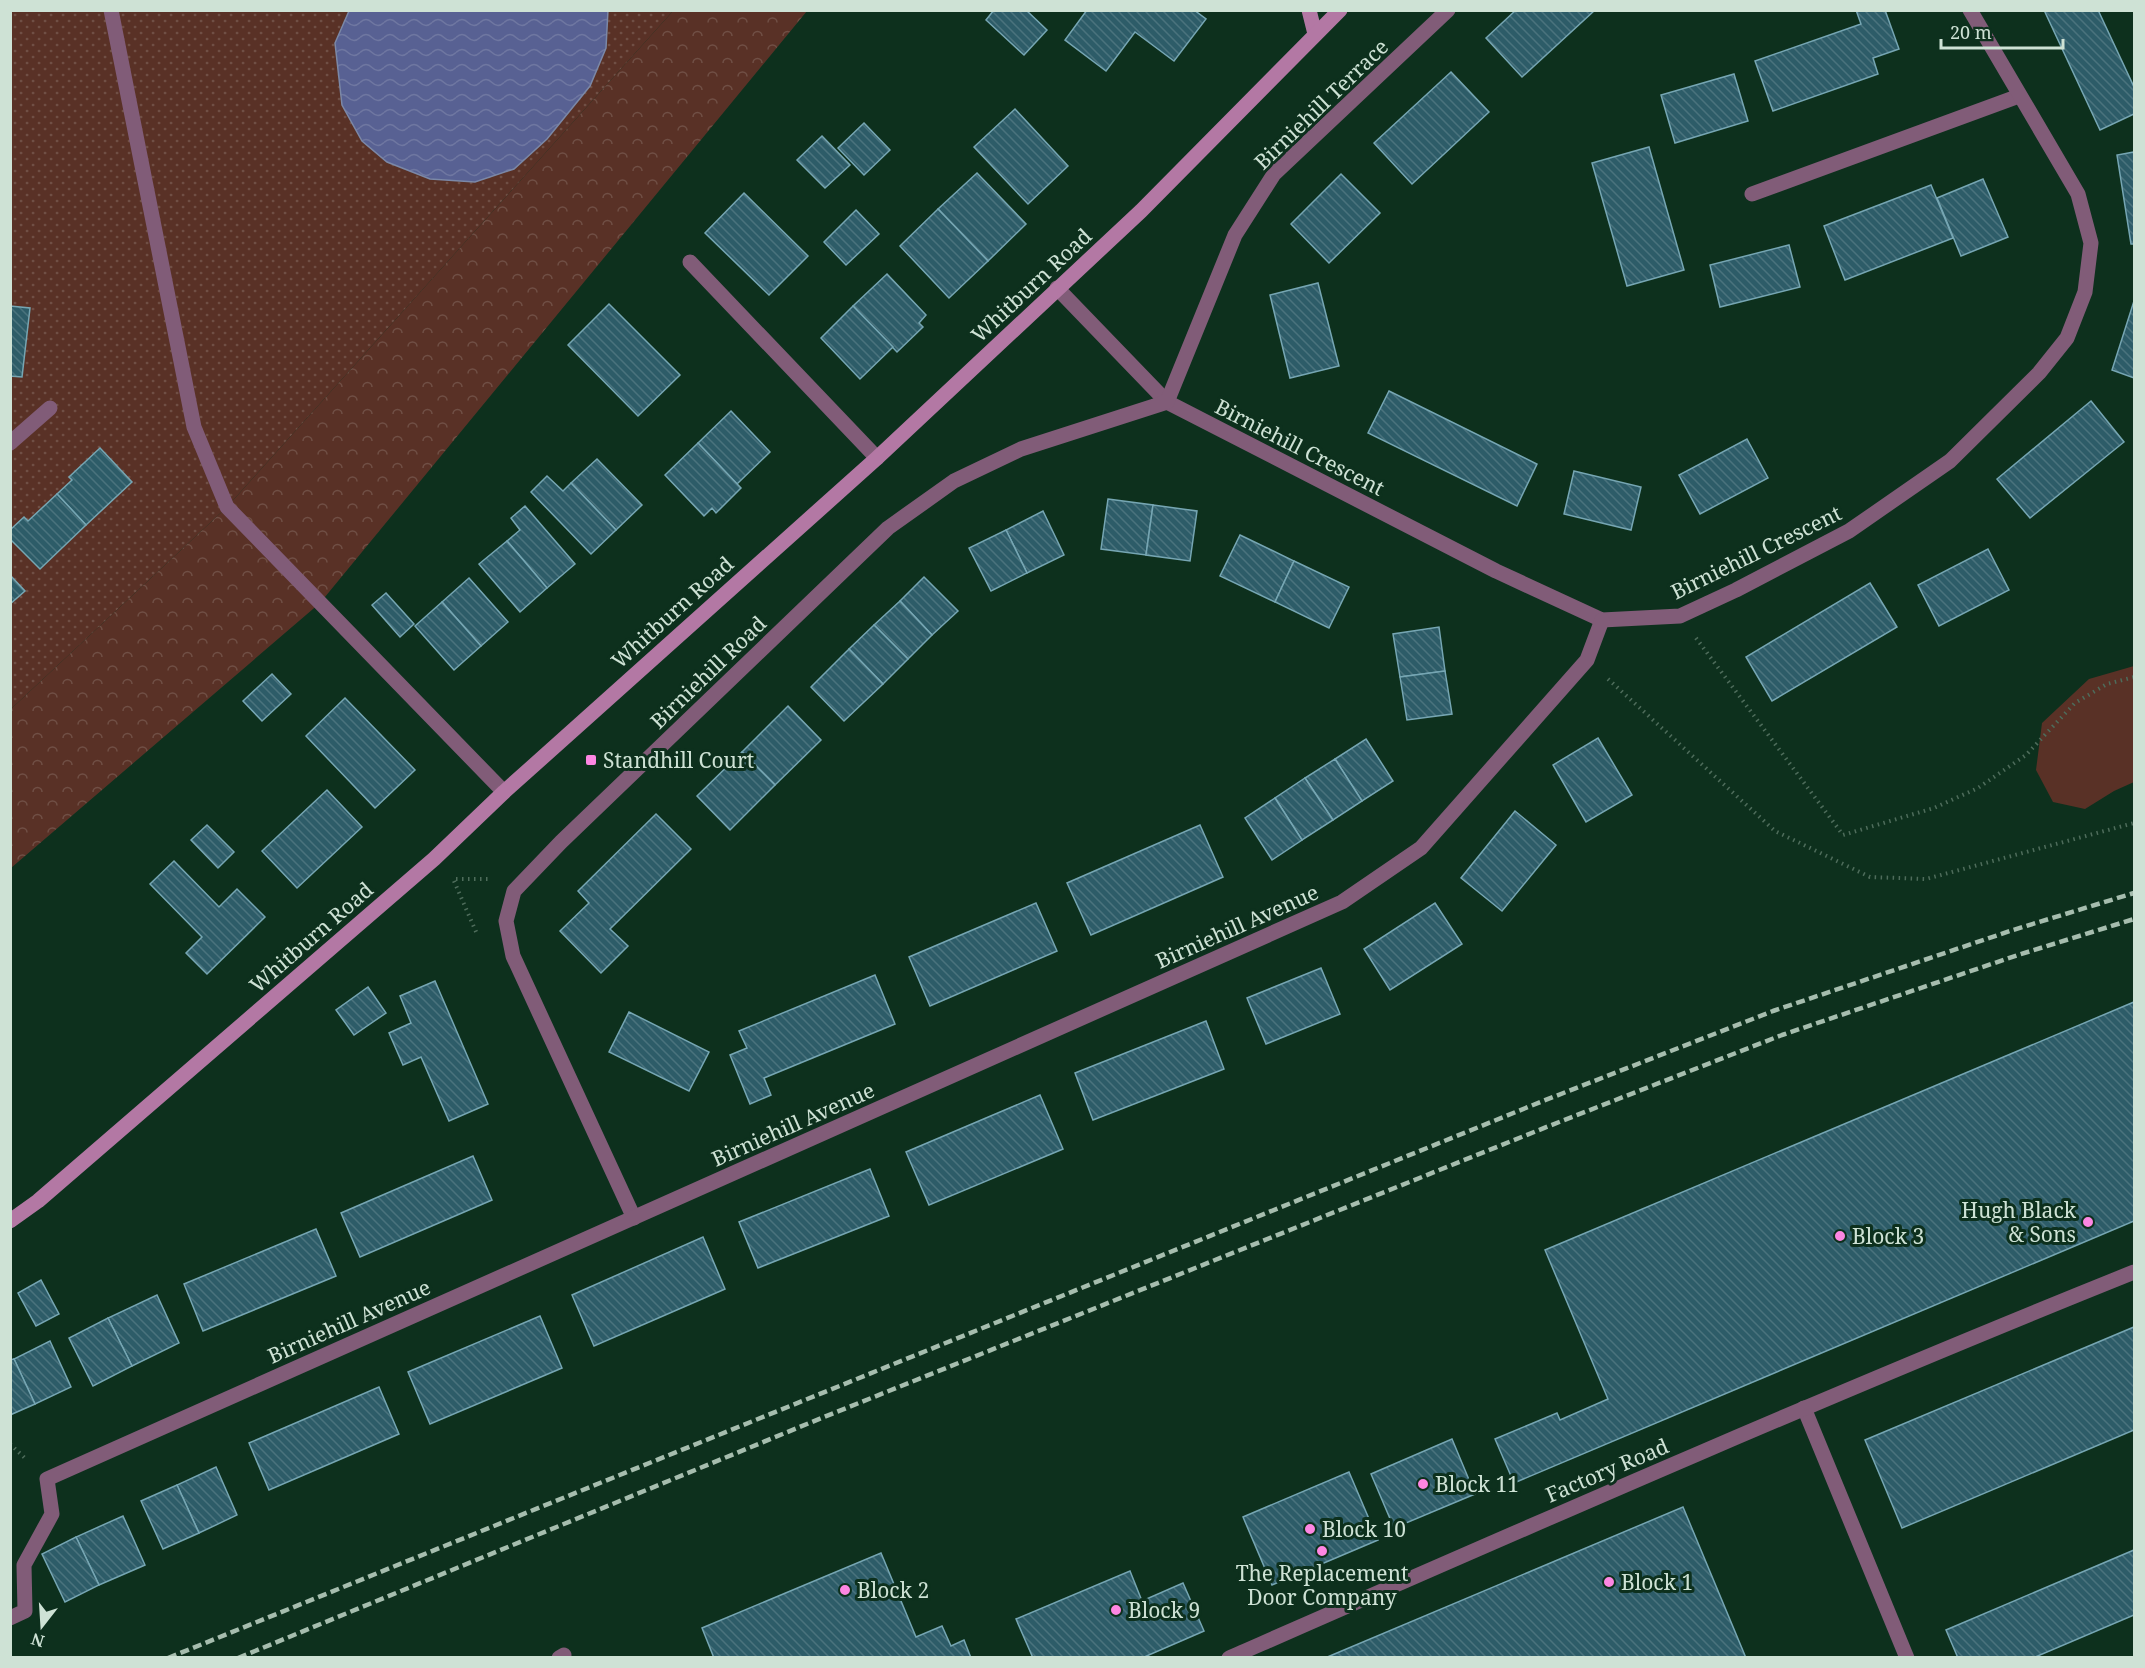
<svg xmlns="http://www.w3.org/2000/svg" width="2145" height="1668" viewBox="0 0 2145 1668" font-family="'Noto Serif',serif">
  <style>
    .grass { fill: url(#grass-dots) }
    .forest { fill: url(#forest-crowns) }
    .park { fill: #593126 }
    .water { fill: url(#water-waves); stroke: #7b88a7; stroke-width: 1.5 }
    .building { fill: url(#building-back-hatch); stroke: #76a6b3; stroke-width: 1.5 }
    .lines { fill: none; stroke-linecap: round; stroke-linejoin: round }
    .path { stroke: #4e6c5b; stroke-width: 4; stroke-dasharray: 1.5 4.5; stroke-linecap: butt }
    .lane { stroke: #815c78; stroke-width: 15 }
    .street { stroke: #815c78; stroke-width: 15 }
    .secondary { stroke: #b378a4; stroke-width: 15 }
    .rail { stroke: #a6bdae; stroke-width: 4.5; stroke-dasharray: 9 4.5; stroke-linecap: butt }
    .poi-dot { fill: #fd86e2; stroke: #0d301d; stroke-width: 2 }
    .labels { text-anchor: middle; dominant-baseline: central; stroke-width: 6; stroke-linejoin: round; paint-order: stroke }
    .street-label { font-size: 21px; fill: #cee2d5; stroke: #0d301d }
    .poi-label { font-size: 21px; fill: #cee2d5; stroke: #0d301d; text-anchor: start }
  </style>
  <defs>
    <pattern id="grass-dots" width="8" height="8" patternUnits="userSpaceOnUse" patternTransform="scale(1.5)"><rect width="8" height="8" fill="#593126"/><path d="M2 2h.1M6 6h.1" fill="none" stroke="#704f45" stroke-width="1.8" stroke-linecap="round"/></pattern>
    <pattern id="forest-crowns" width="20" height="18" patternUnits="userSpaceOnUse" patternTransform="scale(1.5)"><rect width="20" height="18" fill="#593126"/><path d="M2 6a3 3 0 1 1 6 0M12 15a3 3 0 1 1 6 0" fill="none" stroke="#704f45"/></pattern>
    <pattern id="water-waves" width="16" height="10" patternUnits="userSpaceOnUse" patternTransform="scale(1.5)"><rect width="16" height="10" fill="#586193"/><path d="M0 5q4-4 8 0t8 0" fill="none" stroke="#6f77a1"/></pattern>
    <pattern id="building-back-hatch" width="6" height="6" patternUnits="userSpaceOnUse" patternTransform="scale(1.5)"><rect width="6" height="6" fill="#2d5c68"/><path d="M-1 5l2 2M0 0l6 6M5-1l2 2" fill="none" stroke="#4a737d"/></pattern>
  </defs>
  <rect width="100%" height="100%" fill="#0d301d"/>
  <polygon class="grass" points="11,11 673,11 227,507 11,709"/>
  <polygon class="forest" points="673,11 807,11 320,603 11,868 11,709 227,507"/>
  <polygon class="park" points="2134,666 2134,782 2114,791 2085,809 2053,802 2036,770 2042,723 2089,679"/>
  <polygon class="water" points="608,10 606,48 590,86 547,139 514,169 475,182 430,179 387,162 362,141 342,105 335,43 349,11"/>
  <g class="building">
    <polygon points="994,10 1026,10 1047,30 1024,55 986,20"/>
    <polygon points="1087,10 1194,10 1206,19 1174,61 1135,32 1106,71 1065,40"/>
    <polygon points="1516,10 1595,10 1522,77 1486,38"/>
    <polygon points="1856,10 1885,10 1899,49 1873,58 1878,74 1773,111 1755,61 1861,24"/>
    <polygon points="2044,10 2098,10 2134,87 2134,114 2100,130"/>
    <polygon points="1451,72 1489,112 1412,184 1374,143"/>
    <polygon points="1734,74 1748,121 1675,143 1661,95"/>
    <polygon points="1015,109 1068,166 1028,204 974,147"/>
    <polygon points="864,123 890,150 864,175 838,148"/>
    <polygon points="822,136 850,165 825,188 797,160"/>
    <polygon points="1649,147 1684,270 1627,286 1592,163"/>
    <polygon points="2134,152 2134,244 2131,244 2117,155"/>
    <polygon points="977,173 1026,224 988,261 938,209"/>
    <polygon points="1341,174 1380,213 1329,263 1291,224"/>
    <polygon points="1983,179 2008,237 1961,256 1937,198"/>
    <polygon points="1931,185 1953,238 1845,280 1824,226"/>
    <polygon points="744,193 808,256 769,295 705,233"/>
    <polygon points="938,209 988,261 949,298 900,246"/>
    <polygon points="856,210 879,234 846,265 824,242"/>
    <polygon points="1789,245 1800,287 1720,307 1710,265"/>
    <polygon points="887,274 926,315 919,323 923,327 897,352 853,306"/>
    <polygon points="1318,283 1339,366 1290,378 1270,295"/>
    <polygon points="2134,301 2134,378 2112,370"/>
    <polygon points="609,304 680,375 638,416 568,345"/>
    <polygon points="10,306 30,308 22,377 10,376"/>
    <polygon points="853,306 893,347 860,379 821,338"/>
    <polygon points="1389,391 1537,464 1517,506 1368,433"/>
    <polygon points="2091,401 2124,442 2030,518 1997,479"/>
    <polygon points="731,411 770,452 737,484 698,443"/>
    <polygon points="1747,439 1768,478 1700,514 1679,475"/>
    <polygon points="698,443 741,488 716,513 712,508 704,516 665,475"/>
    <polygon points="100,448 132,482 86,525 57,494 72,480 69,477"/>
    <polygon points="597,459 642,505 616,530 571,483"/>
    <polygon points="1574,471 1641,487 1631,530 1564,514"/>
    <polygon points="547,476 563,491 571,483 616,530 591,554 531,492"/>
    <polygon points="57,494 86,525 40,569 10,539 10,530 24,517 28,521"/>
    <polygon points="1108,499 1153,505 1146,555 1101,549"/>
    <polygon points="1153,505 1197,511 1190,561 1146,555"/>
    <polygon points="525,506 575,564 547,588 507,541 520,530 511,518"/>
    <polygon points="1043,511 1064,555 1027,573 1006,530"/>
    <polygon points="1006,530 1027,573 991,591 969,548"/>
    <polygon points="1240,535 1294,561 1275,602 1220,576"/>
    <polygon points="507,541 547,588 520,612 479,564"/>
    <polygon points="1988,549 2009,590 1939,626 1918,585"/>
    <polygon points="1294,561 1349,587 1329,628 1275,602"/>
    <polygon points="10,575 25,591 10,604"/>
    <polygon points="924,577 958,611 932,635 900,601"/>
    <polygon points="469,578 508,622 481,646 442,602"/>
    <polygon points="1870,583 1897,627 1772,701 1746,657"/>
    <polygon points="386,593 414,624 400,637 372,605"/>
    <polygon points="900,601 932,635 908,659 874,625"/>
    <polygon points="442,602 481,646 454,670 415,626"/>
    <polygon points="874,625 908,659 883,684 849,649"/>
    <polygon points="1439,627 1445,671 1400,677 1393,634"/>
    <polygon points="849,649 883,684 844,721 811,687"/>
    <polygon points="1445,671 1452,714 1407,720 1400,677"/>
    <polygon points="272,674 291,694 262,721 243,701"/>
    <polygon points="345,698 415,770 375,808 306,736"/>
    <polygon points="788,706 821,740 775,785 742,752"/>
    <polygon points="1598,738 1632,795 1586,822 1553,765"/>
    <polygon points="1366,739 1393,781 1362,801 1335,759"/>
    <polygon points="742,752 775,785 730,830 697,796"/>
    <polygon points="1335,759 1362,801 1333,820 1305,778"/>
    <polygon points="1305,778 1333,820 1302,840 1275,798"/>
    <polygon points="327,790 362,827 297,888 262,851"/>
    <polygon points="1275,798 1302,840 1272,860 1245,818"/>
    <polygon points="1515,811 1556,845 1502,911 1461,878"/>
    <polygon points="656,814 691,849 610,929 628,946 601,973 560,931 589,903 578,891"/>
    <polygon points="207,825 234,852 218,868 191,840"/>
    <polygon points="1200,825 1223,877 1091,935 1067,883"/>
    <polygon points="174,861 219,907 237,889 265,917 207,974 186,953 202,937 150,884"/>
    <polygon points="1036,903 1057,951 930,1006 909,957"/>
    <polygon points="1435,903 1462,944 1390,990 1364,949"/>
    <polygon points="1321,968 1340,1014 1266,1044 1247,998"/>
    <polygon points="875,975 895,1024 764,1078 771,1095 750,1104 730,1055 747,1048 739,1031"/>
    <polygon points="435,981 488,1104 449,1121 421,1057 403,1065 389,1033 411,1023 400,996"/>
    <polygon points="368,987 386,1013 354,1035 336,1010"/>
    <polygon points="2134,1002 2134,1221 1514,1483 1495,1439 1557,1413 1560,1420 1608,1399 1545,1250"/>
    <polygon points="629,1012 709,1052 689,1091 609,1052"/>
    <polygon points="1206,1021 1224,1069 1093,1120 1075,1073"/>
    <polygon points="1040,1095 1063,1149 929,1205 906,1152"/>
    <polygon points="473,1156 492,1200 360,1257 341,1213"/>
    <polygon points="870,1169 889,1216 758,1268 739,1222"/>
    <polygon points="316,1229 336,1276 203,1331 184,1284"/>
    <polygon points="703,1237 725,1289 594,1346 572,1295"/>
    <polygon points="41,1280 59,1314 36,1326 18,1293"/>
    <polygon points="157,1295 179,1343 132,1366 108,1318"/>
    <polygon points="540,1316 562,1368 430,1424 408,1372"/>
    <polygon points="108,1318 132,1366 93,1386 69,1338"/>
    <polygon points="2134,1327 2134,1430 1902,1528 1865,1440"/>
    <polygon points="50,1341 71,1387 35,1404 14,1359"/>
    <polygon points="14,1359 35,1404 10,1415 10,1360"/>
    <polygon points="379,1387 399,1434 269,1490 249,1443"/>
    <polygon points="1452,1439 1475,1494 1394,1528 1371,1474"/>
    <polygon points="216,1467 237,1515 199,1533 177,1485"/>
    <polygon points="1349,1472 1378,1540 1272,1585 1243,1517"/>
    <polygon points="177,1485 199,1533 163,1549 141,1501"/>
    <polygon points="1683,1507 1746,1658 1325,1658"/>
    <polygon points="123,1516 145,1565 99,1585 76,1537"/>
    <polygon points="76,1537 99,1585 65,1602 42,1554"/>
    <polygon points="2134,1550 2134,1615 2033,1658 1958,1658 1946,1630"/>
    <polygon points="881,1553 916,1637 942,1626 951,1646 964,1640 971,1658 714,1658 702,1628"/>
    <polygon points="1130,1571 1142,1601 1183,1583 1204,1631 1142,1658 1033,1658 1016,1619"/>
  </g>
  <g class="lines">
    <g class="path">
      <polyline points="1696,638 1843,835 1934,808 1978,788 2026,755 2075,703 2107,684 2134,677"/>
      <polyline points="1608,679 1775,831 1870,877 1926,879 2134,823"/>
      <polyline points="456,879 490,879"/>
      <polyline points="454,881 477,934"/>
      <polyline points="10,1444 27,1460"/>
    </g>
    <g class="lane">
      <polyline points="111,10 194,427 227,507 504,792"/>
      <polyline points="1804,1408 1907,1658"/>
      <path d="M1229 1658C1530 1526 1830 1394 2134 1272"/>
    </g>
    <g class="street">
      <polyline points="1752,194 2019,96"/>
      <polyline points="690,262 877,458"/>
      <polyline points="1057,288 1167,402 1496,571 1602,620 1680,616 1736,590 1849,531 1950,461 2039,373 2067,338 2085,292 2091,243 2078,194 1970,10"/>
      <polyline points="10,443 50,408"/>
      <polyline points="634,1218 513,956 506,921 514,891 561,842 888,528 954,481 1021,449 1167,402 1235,235 1274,174 1448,10"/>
      <polyline points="10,1618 25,1611 24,1565 52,1514 47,1479 1342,902 1421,848 1587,660 1602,620"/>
      <polyline points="559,1658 564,1655"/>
    </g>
    <g class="secondary">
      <polyline points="1309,10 1315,34"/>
      <polyline points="10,1221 38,1201 434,859 504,792 877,458 1141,211 1340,10"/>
    </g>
    <g class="rail">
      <polyline points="168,1658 1543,1101 1773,1011 2013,930 2134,893"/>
      <polyline points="238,1658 824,1417 1549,1126 1782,1035 2018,955 2134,919"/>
    </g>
  </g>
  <g class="poi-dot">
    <rect x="585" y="754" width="12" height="12" rx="3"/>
    <circle cx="2088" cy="1222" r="6"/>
    <circle cx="1840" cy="1236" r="6"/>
    <circle cx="1423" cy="1484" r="6"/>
    <circle cx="1310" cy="1529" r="6"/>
    <circle cx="1322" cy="1551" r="6"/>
    <circle cx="1609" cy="1582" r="6"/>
    <circle cx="845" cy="1590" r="6"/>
    <circle cx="1116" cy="1610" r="6"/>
  </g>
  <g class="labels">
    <g class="street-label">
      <text transform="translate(1321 104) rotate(-44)">Birniehill Terrace</text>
      <text transform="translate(1031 285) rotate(-43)">Whitburn Road</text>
      <text transform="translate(1300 447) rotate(27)">Birniehill Crescent</text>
      <text transform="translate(1756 552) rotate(-26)">Birniehill Crescent</text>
      <text transform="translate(672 612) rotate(-42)">Whitburn Road</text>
      <text transform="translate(708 672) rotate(-44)">Birniehill Road</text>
      <text transform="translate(1237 926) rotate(-24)">Birniehill Avenue</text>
      <text transform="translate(311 937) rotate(-41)">Whitburn Road</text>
      <text transform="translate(793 1124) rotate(-24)">Birniehill Avenue</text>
      <text transform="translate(349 1321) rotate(-24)">Birniehill Avenue</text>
      <text transform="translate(1607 1470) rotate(-23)">Factory Road</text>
    </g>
    <g class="poi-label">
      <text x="603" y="760">Standhill Court</text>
      <text x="2076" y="1210" text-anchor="end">Hugh Black<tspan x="2076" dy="24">&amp; Sons</tspan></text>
      <text x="1852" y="1236">Block 3</text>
      <text x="1435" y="1484">Block 11</text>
      <text x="1322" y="1529">Block 10</text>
      <text x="1322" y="1573" text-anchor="middle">The Replacement<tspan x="1322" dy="24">Door Company</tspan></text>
      <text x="1621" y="1582">Block 1</text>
      <text x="857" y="1590">Block 2</text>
      <text x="1128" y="1610">Block 9</text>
    </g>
  </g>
  <rect width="2145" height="1668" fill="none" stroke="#cee2d5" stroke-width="24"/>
  <g transform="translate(42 1626) rotate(197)" stroke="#0d301d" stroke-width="4.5" paint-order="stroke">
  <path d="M0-4.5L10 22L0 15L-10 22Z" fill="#cee2d5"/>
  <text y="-9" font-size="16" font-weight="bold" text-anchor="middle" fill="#cee2d5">N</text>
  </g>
  <path d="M1941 39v9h122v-9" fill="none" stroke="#cee2d5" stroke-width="3"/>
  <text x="1950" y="39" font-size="18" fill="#cee2d5" stroke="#0d301d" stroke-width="4.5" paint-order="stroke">20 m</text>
</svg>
